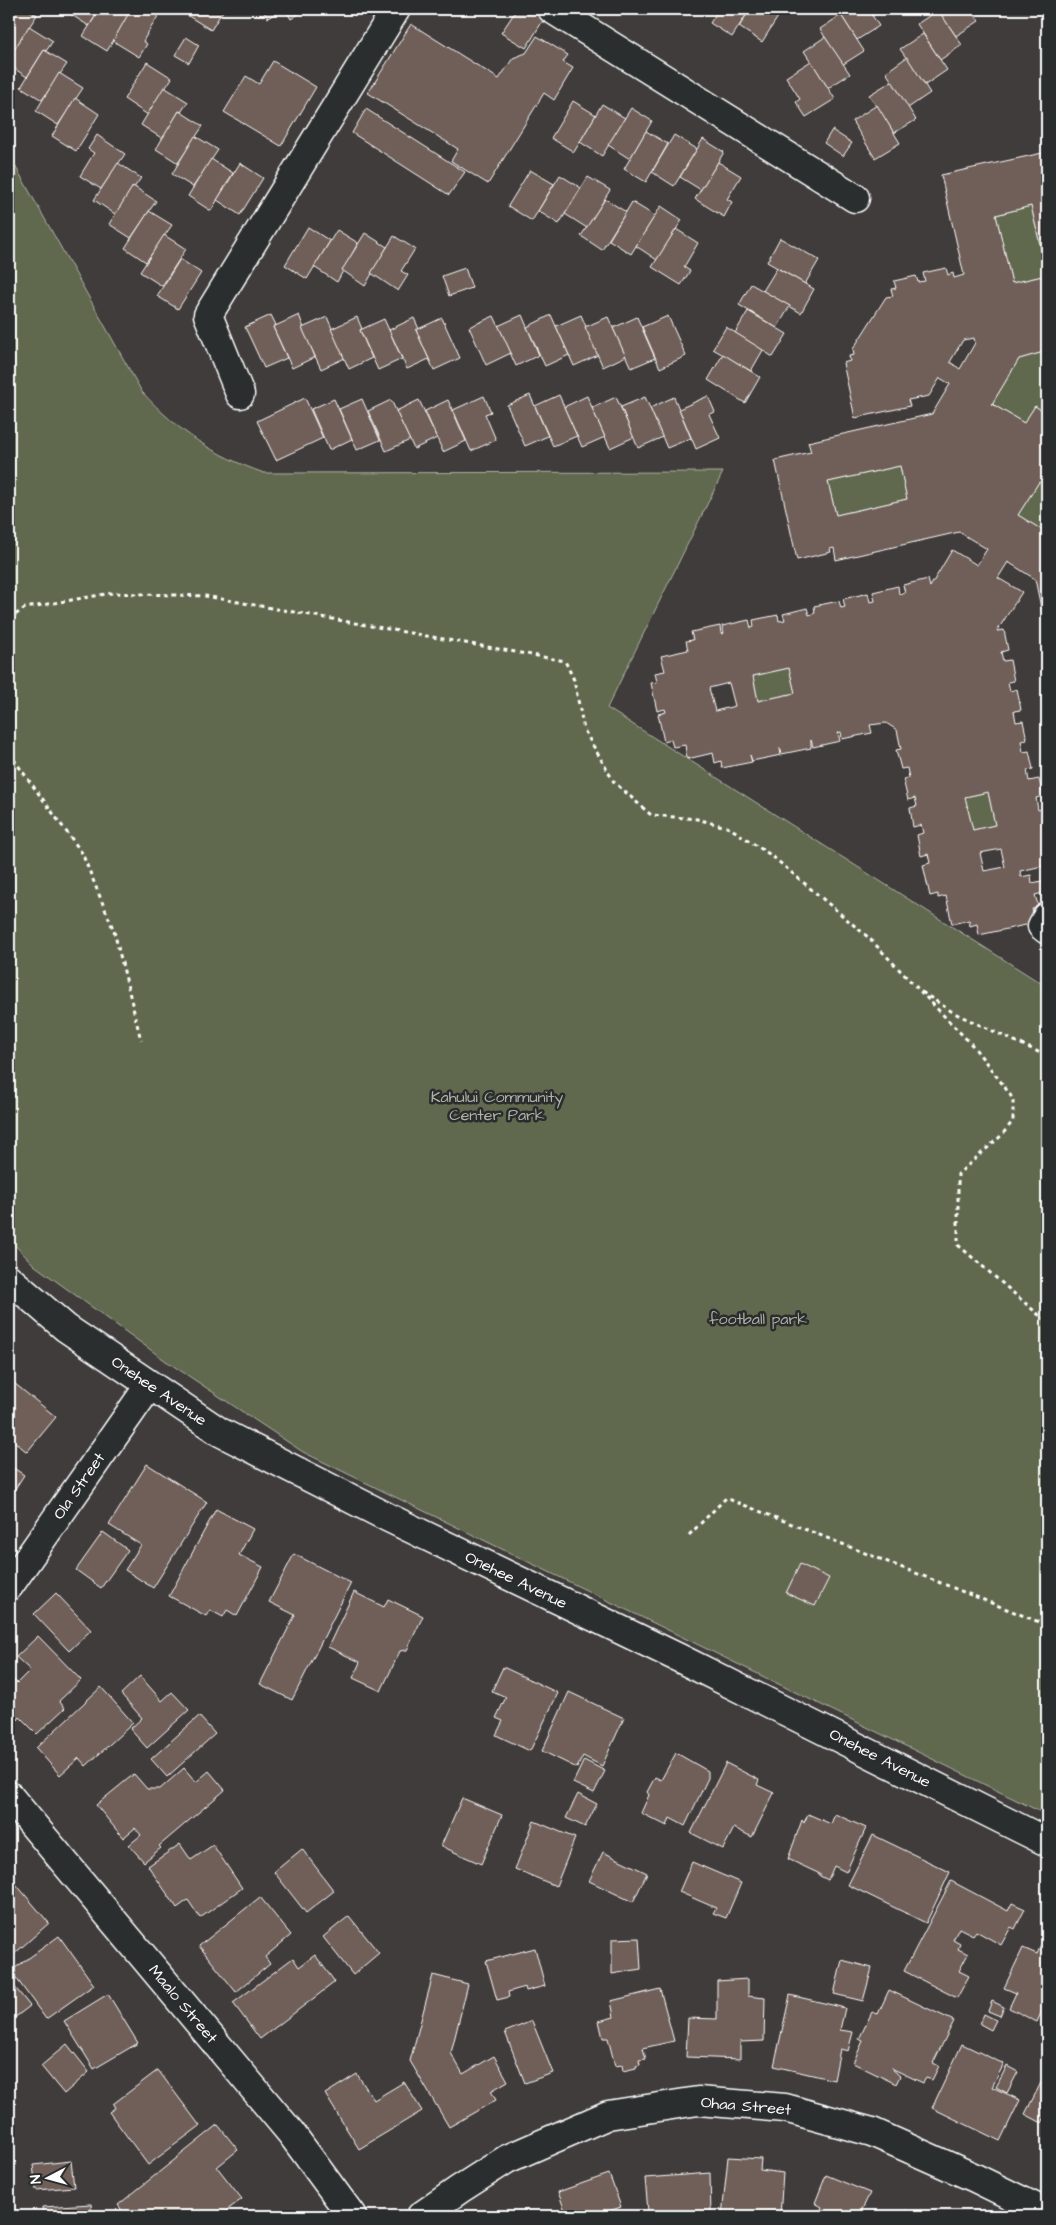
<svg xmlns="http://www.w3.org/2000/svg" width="1056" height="2225" viewBox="0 0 1056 2225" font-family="'Architects Daughter',sans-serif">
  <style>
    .green { fill: #60684e; stroke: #b0b4a6 }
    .building { fill: #6f5e58; stroke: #fff; fill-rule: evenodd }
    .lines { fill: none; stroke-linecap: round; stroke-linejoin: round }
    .minor-casing { stroke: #fff; stroke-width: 31 }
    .path { stroke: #fff; stroke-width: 3; stroke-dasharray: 4 4; stroke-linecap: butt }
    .minor { stroke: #2a2d2e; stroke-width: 28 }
    .labels { text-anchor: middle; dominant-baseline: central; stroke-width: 5; stroke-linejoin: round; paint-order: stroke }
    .park-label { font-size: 16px; fill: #b0b4a6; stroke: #2a2d2e }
    .street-label { font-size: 16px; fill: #fff; stroke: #2a2d2e }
  </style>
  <rect width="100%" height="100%" fill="#3f3c3b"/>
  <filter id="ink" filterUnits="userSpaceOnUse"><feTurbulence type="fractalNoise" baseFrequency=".02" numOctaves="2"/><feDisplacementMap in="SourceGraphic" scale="10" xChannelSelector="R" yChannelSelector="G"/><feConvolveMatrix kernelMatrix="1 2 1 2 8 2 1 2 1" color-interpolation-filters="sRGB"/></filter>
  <g filter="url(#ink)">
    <g class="green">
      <path d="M9 155 142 392C179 432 213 455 264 473L723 472 607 708 1047 987V1815L303 1452 166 1361 34 1265 9 1239Z"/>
      <polygon points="1031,206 1047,275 1012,283 996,215"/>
      <polygon points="1047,351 1047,414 1035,406 1024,423 992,404 1019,359"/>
      <polygon points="900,466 907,499 836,515 828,482"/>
      <polygon points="1039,482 1047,487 1047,533 1018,515"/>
      <polygon points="789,668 795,693 758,701 753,676"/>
      <polygon points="988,792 995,825 973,830 965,797"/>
    </g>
    <g class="building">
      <polygon points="9,9 27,9 37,15 12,53 9,51"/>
      <polygon points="70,9 100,9 89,26 67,12"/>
      <polygon points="100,9 122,9 130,13 107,51 83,36"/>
      <polygon points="131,9 146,9 158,16 143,41 147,44 139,57 113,41"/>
      <polygon points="177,9 224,9 211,30"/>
      <polygon points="262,9 282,9 268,18"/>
      <polygon points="285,9 306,9 291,19"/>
      <polygon points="517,9 539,9 547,14 526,48 501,33"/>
      <polygon points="719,9 750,9 732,37 710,23"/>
      <polygon points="750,9 783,9 762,42 739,27"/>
      <polygon points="837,9 868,9 879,26 857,40"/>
      <polygon points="868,9 884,9 872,16"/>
      <polygon points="937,9 971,9 979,21 956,36"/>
      <polygon points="938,10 962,45 940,60 917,24"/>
      <polygon points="841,15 864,51 842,65 820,29"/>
      <polygon points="411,24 499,79 513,58 526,53 537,36 568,55 563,62 573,68 554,100 544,93 488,184 451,161 458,149 368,93"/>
      <polygon points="29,26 53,41 46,51 44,50 27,77 9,65 9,58"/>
      <polygon points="923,34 947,70 925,85 900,49"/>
      <polygon points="186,37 199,45 189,63 175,55"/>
      <polygon points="825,37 850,74 828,88 804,51"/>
      <polygon points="44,50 67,64 42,100 21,87"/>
      <polygon points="907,57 930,93 908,108 886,72"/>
      <polygon points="273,61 316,87 281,146 224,112 246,76 259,84"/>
      <polygon points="811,61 835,99 806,117 796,102 800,99 786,77"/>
      <polygon points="147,62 172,78 148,115 124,99"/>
      <polygon points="59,73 83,88 58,125 36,111"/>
      <polygon points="892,81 916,120 894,133 869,95"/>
      <polygon points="164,87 188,102 181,112 179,111 163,139 141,125"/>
      <polygon points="75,98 99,114 76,151 52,136"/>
      <polygon points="573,101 596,115 574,152 551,138"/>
      <polygon points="602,104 625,118 602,156 580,142"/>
      <polygon points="877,105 900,143 875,158 852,121"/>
      <polygon points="631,108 652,121 630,159 608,145"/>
      <polygon points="366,109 465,172 449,195 352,133"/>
      <polygon points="179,111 203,126 178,163 156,149"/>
      <polygon points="832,130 852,143 843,156 824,143"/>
      <polygon points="646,131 668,144 646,182 624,169"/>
      <polygon points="97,135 125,154 101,189 80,176 94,153 88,149"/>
      <polygon points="674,135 697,149 674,186 652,172"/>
      <polygon points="195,136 218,150 193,187 172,174"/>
      <polygon points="703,139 724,152 701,190 680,177"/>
      <path d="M1047 152V274L1031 206 996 215 1012 283 1047 275V351L1019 359 992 404 1024 423 1035 406 1047 414V487L1039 482 1018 515 1047 533V636L1035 579 1008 562 998 578 1022 592 997 631 1004 630 1008 650 1001 652 1003 661 1010 660 1014 681 1008 682 1010 691 1017 689 1021 710 1014 711 1016 722 1023 721 1027 740 1021 741 1023 752 1029 751 1033 769 1027 770 1029 781 1039 779 1043 796 1036 798 1038 810 1046 808 1047 813V827L1043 828 1047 839V865L1020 871 1021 877 1031 875 1032 883 1047 880V892L1035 895 1039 908 1032 909 1035 923 979 935 977 924 970 926 969 920 952 924 946 896 938 898V894L930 896 923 865 930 863 928 854 921 856 917 835 923 833 921 825 913 827 910 808 917 806 915 798 908 800 903 779 909 778 907 768 901 769 896 750 901 749 897 730 886 723 870 725 872 733 842 739 841 732 838 733 840 741 813 747 811 740V748L782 754 780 748 781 755 752 761 750 755 752 762 722 768 721 761 715 763 713 753 687 759 685 745 673 747 671 740 664 742 658 714 666 712 665 709 657 711 651 683 657 682 655 673 665 671 661 656 688 650 686 641 693 640 691 632 720 626 721 634 724 633 722 626 749 620 751 628 754 627 753 620 778 615 779 621 785 620 783 614 807 608 809 615 815 613 814 606 839 601 841 608 845 607 843 599 868 593 870 602 875 601 873 592 898 586 899 594 905 593 903 585 928 579 930 587 952 550 977 565 987 549 959 532 836 560 834 548 830 549 831 552 797 560 775 460 811 452 808 442 932 414 950 384 940 378 929 396 908 400 910 406 855 418 843 363 850 361 849 356 854 355 853 349 886 297 893 296 891 289 896 288 894 281 916 276 918 282 925 281 923 273 946 268 948 275 953 273 954 278 964 275 941 175ZM974 338 975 343 960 369 950 362 963 340ZM900 466 907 499 836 515 828 482ZM789 668 795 693 758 701 753 676ZM729 683 735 706 715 711 709 688ZM988 792 995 825 973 830 965 797ZM1001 849 1005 867 984 871 980 853Z"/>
      <polygon points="211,159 233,173 211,211 188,196"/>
      <polygon points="718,162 741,176 727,199 732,202 724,217 695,199"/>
      <polygon points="118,163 141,178 115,214 94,200"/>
      <polygon points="240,163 263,178 240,215 217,200"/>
      <polygon points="530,170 554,184 532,221 508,206"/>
      <polygon points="560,175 581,188 559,224 538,211"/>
      <polygon points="588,177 610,190 587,228 565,214"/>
      <polygon points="133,186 156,201 131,238 109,224"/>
      <polygon points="605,199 626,212 602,250 581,236"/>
      <polygon points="632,202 655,216 631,254 609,240"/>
      <polygon points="661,206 682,220 657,260 636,246"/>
      <polygon points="149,211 172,225 146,262 125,248"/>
      <polygon points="308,227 330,241 307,279 285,265"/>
      <polygon points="676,229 698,243 684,267 690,271 681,285 652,267"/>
      <polygon points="337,230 358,243 337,282 314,267"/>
      <polygon points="365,233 387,247 365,286 342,270"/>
      <polygon points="164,235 186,249 162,286 140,272"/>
      <polygon points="394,236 415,249 401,271 408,275 398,291 371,273"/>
      <polygon points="780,238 819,260 805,284 767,262"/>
      <polygon points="180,259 201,273 178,309 157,296"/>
      <polygon points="465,268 472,288 449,296 442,276"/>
      <polygon points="777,268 814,289 801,313 763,291"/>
      <polygon points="751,284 790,306 777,328 739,305"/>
      <polygon points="748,311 787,334 773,357 735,333"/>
      <polygon points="271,315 276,325 273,327 287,358 264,368 245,327"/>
      <polygon points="299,315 315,357 292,368 273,327"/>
      <polygon points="522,315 539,355 516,366 498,326"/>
      <polygon points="551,315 569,355 545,366 527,327"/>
      <polygon points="581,315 598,355 574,366 556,326"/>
      <polygon points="494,316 511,353 486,365 469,327"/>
      <polygon points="668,316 686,356 660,368 642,327"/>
      <polygon points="327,317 345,358 321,369 302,328"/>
      <polygon points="357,317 362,329 360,330 372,358 349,369 331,329"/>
      <polygon points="608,317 626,356 603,367 585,327"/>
      <polygon points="637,317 655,358 631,368 613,328"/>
      <polygon points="414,318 419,329 416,330 429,359 407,369 389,330"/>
      <polygon points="442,318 460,358 434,370 416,330"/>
      <polygon points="384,319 402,359 378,370 360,330"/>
      <polygon points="726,327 763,350 751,371 713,349"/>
      <polygon points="723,354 760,377 745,403 708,380"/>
      <polygon points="530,395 548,436 525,446 507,405"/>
      <polygon points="559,395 577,436 553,446 535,406"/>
      <polygon points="484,396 491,412 485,414 496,440 471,451 453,410"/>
      <polygon points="587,396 605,437 582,447 564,407"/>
      <polygon points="708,396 715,412 709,414 720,438 696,449 679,409"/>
      <polygon points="616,397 634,437 610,448 592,408"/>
      <polygon points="645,397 663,437 638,448 621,407"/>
      <polygon points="674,397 691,438 667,448 650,408"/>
      <polygon points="305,398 323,438 276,460 257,421"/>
      <polygon points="334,399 352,439 329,450 311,409"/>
      <polygon points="362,399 380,440 357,450 339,409"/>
      <polygon points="391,400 410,440 386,451 368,411"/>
      <polygon points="419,400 437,438 414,449 396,411"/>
      <polygon points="448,400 466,441 443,452 425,411"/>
      <polygon points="9,1379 56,1417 27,1452 9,1437"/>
      <polygon points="147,1464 207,1502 153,1588 125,1570 141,1545 109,1525"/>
      <polygon points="9,1465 24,1475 9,1498"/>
      <polygon points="216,1509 253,1529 239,1555 263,1567 237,1616 227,1610 223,1617 210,1610 206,1616 169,1596"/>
      <polygon points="103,1532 128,1550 101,1588 76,1570"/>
      <polygon points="294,1554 351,1583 292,1700 260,1684 295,1615 269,1602"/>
      <polygon points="800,1564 829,1578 815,1606 786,1593"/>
      <polygon points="354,1592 384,1607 388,1599 423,1616 407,1650 400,1651 381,1691 353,1678 360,1662 328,1647"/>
      <polygon points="56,1593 91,1630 69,1651 34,1614"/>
      <polygon points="38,1636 81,1680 59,1701 65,1708 37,1734 20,1717 18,1720 9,1710 9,1684 13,1680 17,1683 30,1670 16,1657"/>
      <polygon points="503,1667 558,1693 530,1751 496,1735 503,1721 496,1718 506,1697 492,1691"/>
      <polygon points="140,1676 162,1701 172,1692 189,1710 147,1748 130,1729 142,1718 121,1694"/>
      <polygon points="101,1687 133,1723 86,1766 79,1758 60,1775 36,1748"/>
      <polygon points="569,1692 624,1718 602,1766 583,1756 577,1768 542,1751"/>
      <polygon points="199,1716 215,1734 167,1777 151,1759"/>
      <polygon points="676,1753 708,1771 708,1778 685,1826 670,1818 667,1826 641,1813 649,1795 647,1792 655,1777 661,1780"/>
      <polygon points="584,1760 605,1771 594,1793 573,1783"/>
      <polygon points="726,1763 759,1780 757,1785 774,1793 752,1837 734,1828 723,1849 691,1833"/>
      <polygon points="184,1768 196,1782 209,1771 225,1790 159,1846 161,1848 144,1862 129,1845 141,1835 135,1828 123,1838 96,1805 134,1774 147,1789 160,1789"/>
      <polygon points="578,1794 597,1804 585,1827 566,1818"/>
      <polygon points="462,1798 502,1815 481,1864 441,1846"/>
      <polygon points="808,1814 831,1824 835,1814 866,1828 846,1872 834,1866 828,1880 820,1876 820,1874 788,1859 802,1820 804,1823"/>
      <polygon points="534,1821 575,1838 556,1886 515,1869"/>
      <polygon points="873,1835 950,1872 926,1923 848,1885"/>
      <polygon points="180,1844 191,1860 213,1845 242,1888 200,1918 188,1900 177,1908 148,1866"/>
      <polygon points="302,1849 334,1891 306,1913 274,1872"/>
      <polygon points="603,1852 647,1873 633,1902 589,1881"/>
      <polygon points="692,1862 741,1883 726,1918 713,1913 716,1908 679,1892"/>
      <polygon points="9,1876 49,1923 12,1956 9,1952"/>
      <polygon points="951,1881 1008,1911 1012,1903 1025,1909 1015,1929 1011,1927 1001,1945 976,1931 973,1935 959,1928 953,1940 960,1944 958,1949 968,1954 959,1971 969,1976 957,1998 904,1971"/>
      <polygon points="260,1897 291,1935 265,1957 270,1964 236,1992 199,1946"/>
      <polygon points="349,1916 379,1953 353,1975 323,1937"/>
      <polygon points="1047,1932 1047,1999 1037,2022 1009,2008 1016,1993 1004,1988 1023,1948 1037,1954"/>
      <polygon points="59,1936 94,1985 46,2019 11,1971"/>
      <polygon points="639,1938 641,1969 612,1974 612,1939"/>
      <polygon points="535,1948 545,1986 526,1991 525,1987 508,1992 509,1997 497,2000 486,1961"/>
      <polygon points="315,1955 335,1982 260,2039 233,2003 293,1958 299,1967"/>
      <polygon points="842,1960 872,1968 863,2001 834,1994"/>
      <polygon points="433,1975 468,1984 451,2053 463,2074 494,2056 508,2081 491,2091 496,2100 449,2127 410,2061"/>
      <polygon points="748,1979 748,1996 765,1998 764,2041 740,2042 740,2059 686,2057 688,2018 717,2019 717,1981"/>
      <polygon points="9,1980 30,2006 9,2022"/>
      <polygon points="660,1989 674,2041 643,2048 646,2059 639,2060 640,2065 636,2066 636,2068 623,2071 622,2065 615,2066 608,2038 603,2038 599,2021 614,2017 611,2001"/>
      <polygon points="889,1990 954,2021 933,2063 939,2066 932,2080 926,2078 923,2083 891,2068 900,2076 896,2084 853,2063 863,2041 859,2039 872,2012 878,2014"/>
      <polygon points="108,1994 138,2043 94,2069 64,2021"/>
      <polygon points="790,1995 845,2008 840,2030 853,2032 848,2051 840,2049 834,2080 774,2066"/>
      <polygon points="992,2001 1004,2007 1000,2016 988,2011"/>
      <polygon points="984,2014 996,2020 991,2030 980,2024"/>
      <polygon points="532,2021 553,2073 525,2083 505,2032"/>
      <polygon points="67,2044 89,2072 64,2094 41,2066"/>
      <polygon points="962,2044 1004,2064 992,2087 1020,2100 1000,2141 932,2108"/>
      <polygon points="1007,2066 1018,2072 1007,2093 996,2087"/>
      <polygon points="158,2070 200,2126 148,2165 109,2112 115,2108 113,2104"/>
      <polygon points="1046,2073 1047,2113 1042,2123 1025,2114"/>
      <polygon points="357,2074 374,2100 404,2082 422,2111 359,2149 325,2094"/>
      <polygon points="218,2125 238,2150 217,2167 242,2199 219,2216 126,2216 118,2205"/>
      <polygon points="728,2157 761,2159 760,2170 783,2173 780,2216 722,2216"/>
      <polygon points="71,2161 74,2187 36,2190 33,2165"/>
      <polygon points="710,2173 711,2216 665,2216 665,2211 648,2211 645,2178"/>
      <polygon points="609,2174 621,2207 594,2216 567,2216 558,2192"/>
      <polygon points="826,2175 870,2193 859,2216 818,2216 822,2207 815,2203"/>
      <polygon points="91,2204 92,2216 44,2216 43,2207"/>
      <polygon points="905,2210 917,2216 902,2216"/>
    </g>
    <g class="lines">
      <g class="minor-casing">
        <g id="minor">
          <polyline points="552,9 855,198"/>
          <polyline points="240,394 208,315 396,9"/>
          <polyline points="1047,917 1042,926 1047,930"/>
          <polyline points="9,1279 66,1328 220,1432 389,1518 679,1658 1047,1842"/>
          <polyline points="9,1586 149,1386"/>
          <polyline points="9,1796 291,2133 352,2216"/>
          <polyline points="421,2216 460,2189 507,2159 608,2115 698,2101 785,2108 872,2132 973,2177 1047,2213"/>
        </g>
      </g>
      <g class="path">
        <polyline points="9,619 25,608 112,593 205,596 565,661 574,680 584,730 614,782 651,815 697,819 730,828 772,856 869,938 973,1046 1001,1082 1013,1099 1013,1121 1001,1136 958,1174 958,1245 1039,1315 1047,1319"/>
        <polyline points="9,753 82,853 114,931 141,1040"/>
        <polyline points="922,992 954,1013 1047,1056"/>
        <polyline points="689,1535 726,1498 1047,1625"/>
      </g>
      <use href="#minor" class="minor"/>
    </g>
  </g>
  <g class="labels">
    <g class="park-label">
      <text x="497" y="1097">Kahului Community<tspan x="497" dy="18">Center Park</tspan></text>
      <text x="758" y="1319">football park</text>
    </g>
    <g class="street-label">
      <text transform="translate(159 1391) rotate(34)">Onehee Avenue</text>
      <text transform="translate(79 1486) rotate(-55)">Ola Street</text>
      <text transform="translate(516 1580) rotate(26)">Onehee Avenue</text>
      <text transform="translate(880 1758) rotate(27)">Onehee Avenue</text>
      <text transform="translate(183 2004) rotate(50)">Maalo Street</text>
      <text transform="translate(746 2106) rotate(5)">Ohaa Street</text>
    </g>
  </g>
  <rect width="1056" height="2225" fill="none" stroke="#2a2d2e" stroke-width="30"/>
  <rect x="15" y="15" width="1026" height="2195" fill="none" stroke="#fff" stroke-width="2" filter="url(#ink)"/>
  <g transform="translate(48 2178) rotate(264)" stroke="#2a2d2e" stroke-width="4" paint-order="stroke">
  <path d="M0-4L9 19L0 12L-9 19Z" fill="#ffffff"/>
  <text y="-8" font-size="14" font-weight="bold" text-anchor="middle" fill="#ffffff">N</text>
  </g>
</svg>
